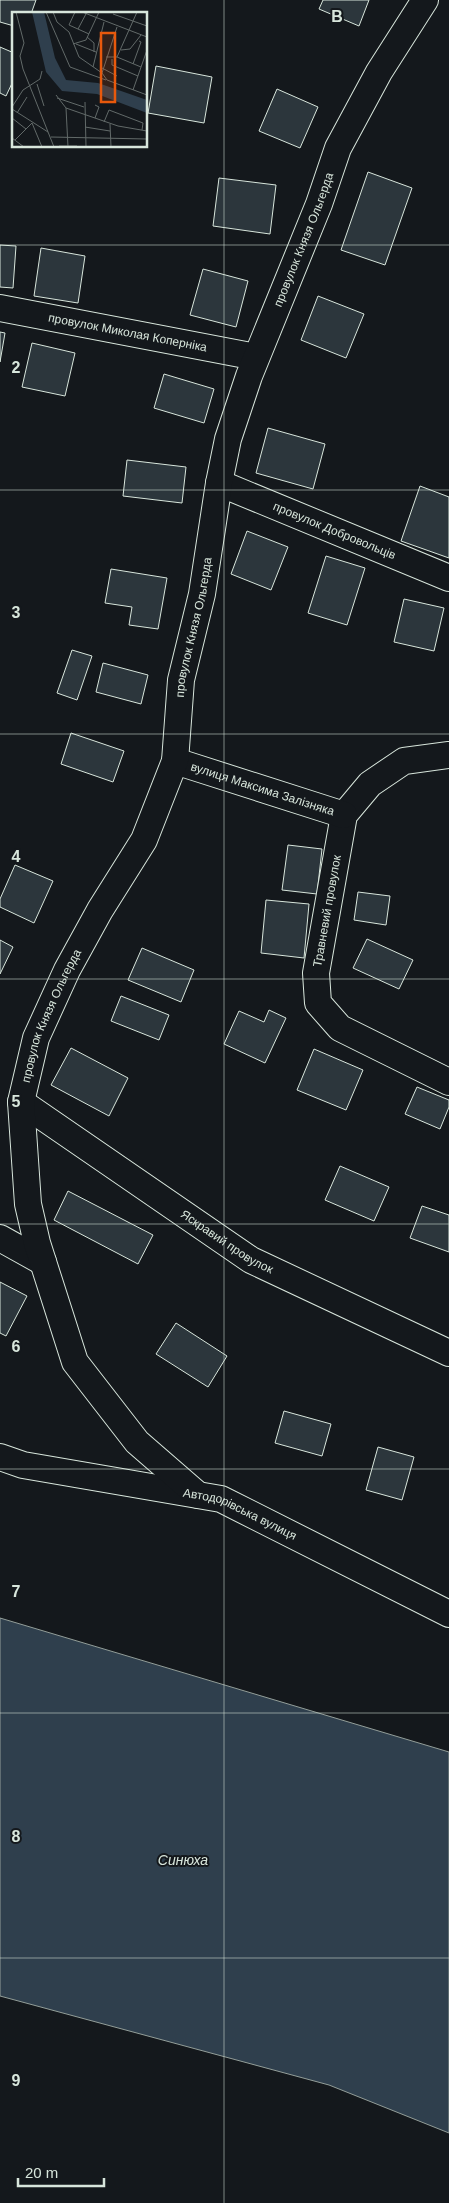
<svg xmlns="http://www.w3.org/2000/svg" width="449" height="2203" viewBox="0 0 449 2203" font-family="Arial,sans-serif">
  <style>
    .water { fill: #2f3f4d; stroke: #939e99 }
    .building { fill: #2c363c; stroke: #d8e6dc }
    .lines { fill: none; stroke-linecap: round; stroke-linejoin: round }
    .street-casing { stroke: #d8e6dc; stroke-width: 28 }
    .street { stroke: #14181c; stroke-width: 26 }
    .grid { fill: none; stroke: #d8e6dc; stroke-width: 1; stroke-opacity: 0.55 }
    .labels { text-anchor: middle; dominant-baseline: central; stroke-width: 4; stroke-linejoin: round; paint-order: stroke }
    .street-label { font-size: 12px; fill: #d8e6dc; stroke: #14181c }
    .water-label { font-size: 14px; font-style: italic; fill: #d8e6dc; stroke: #14181c }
    .inset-road { fill: none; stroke: #626a69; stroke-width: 1 }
    .view { fill: #e8590c; fill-opacity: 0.15; stroke: #e8590c; stroke-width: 2.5 }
    .inset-edge { fill: none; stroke: #d8e6dc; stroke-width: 2.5 }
    .grid-label { font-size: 16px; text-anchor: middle; font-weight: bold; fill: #d8e6dc; stroke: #14181c; stroke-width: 4; stroke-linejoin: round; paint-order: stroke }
  </style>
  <rect width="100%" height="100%" fill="#14181c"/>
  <polygon class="water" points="0,1618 449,1752 449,2133 329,2085 0,1996"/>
  <g class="building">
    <polygon points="0,0 36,0 31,14 14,14 14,26 0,22"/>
    <polygon points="323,0 369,0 359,26 319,9"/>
    <polygon points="0,47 14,53 14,79 6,96 0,93"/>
    <polygon points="156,66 212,77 204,123 148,113"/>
    <polygon points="277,89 318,107 300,148 259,131"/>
    <polygon points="368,172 412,188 385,265 341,250"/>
    <polygon points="219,178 276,185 270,234 213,226"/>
    <polygon points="0,245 16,246 13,288 0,287"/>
    <polygon points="41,248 85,256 78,303 34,296"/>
    <polygon points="203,269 248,281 236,327 190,315"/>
    <polygon points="318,296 364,314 346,358 301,340"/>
    <polygon points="0,332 5,333 0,362"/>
    <polygon points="32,343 75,353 65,396 22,387"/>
    <polygon points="164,374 214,389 204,423 154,408"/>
    <polygon points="268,428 325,444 313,489 256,473"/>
    <polygon points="127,460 186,467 182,503 123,496"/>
    <polygon points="420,486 449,497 449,558 401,541"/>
    <polygon points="247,531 288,547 271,590 231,574"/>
    <polygon points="326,556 365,568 347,625 308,613"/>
    <polygon points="111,569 167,578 158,629 129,625 132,607 105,603"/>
    <polygon points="404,599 444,608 434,651 394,642"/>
    <polygon points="72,650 92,656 77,700 57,693"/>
    <polygon points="103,663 148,675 141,704 96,692"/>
    <polygon points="71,733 124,751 113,782 61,764"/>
    <polygon points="288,845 322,849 317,894 282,890"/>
    <polygon points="15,865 53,881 34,923 0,907 0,899"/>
    <polygon points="358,892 390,896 386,925 354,920"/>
    <polygon points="266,900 309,904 304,958 261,953"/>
    <polygon points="367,939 413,960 399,989 353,968"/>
    <polygon points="0,940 13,947 0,974"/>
    <polygon points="142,948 194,970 181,1002 128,980"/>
    <polygon points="121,996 169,1015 159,1040 111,1021"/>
    <polygon points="269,1010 286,1018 265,1063 224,1044 239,1011 264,1022"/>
    <polygon points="71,1048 128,1078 109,1116 51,1085"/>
    <polygon points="314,1049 363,1070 346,1110 297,1090"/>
    <polygon points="417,1087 449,1100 449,1107 440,1129 405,1114"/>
    <polygon points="340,1166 389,1187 374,1221 325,1200"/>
    <polygon points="68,1191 153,1235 138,1264 54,1220"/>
    <polygon points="422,1206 449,1215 449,1252 410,1238"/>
    <polygon points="0,1282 27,1296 6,1336 0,1333"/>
    <polygon points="176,1323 227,1356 208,1387 156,1354"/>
    <polygon points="284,1411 331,1424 322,1456 275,1443"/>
    <polygon points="378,1447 414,1457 402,1500 366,1490"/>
  </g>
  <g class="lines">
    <g class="street-casing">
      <g id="street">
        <path id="s1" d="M0 308 256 357"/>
        <path id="s2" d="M219 483 449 578"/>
        <polyline points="449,755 404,761 370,784 344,815 316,973 318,1003 340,1028 449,1082"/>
        <path id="s3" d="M175 761 344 815"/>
        <path id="s4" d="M21 1102 251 1260 449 1353"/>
        <polyline points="0,1238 43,1262"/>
        <path id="s5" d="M0 1457 23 1465 221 1499 449 1614"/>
        <path id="s6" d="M198 1495 137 1442 75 1362 37 1243 28 1204 21 1102 36 1038 67 970 100 910 144 840 175 761 181 680 202 594 219 483 228 439 249 376 319 204 338 148 379 72 425 0"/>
      </g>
    </g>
    <use href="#street" class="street"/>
  </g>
  <path class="grid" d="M224 0V2203M0 245H449M0 490H449M0 734H449M0 979H449M0 1224H449M0 1469H449M0 1713H449M0 1958H449"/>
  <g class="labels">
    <g class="street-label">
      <text stroke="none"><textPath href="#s6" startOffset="1366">провулок Князя Ольгерда</textPath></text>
      <text stroke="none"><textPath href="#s1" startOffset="130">провулок Миколая Коперніка</textPath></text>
      <text stroke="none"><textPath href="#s2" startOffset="125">провулок Добровольців</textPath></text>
      <text stroke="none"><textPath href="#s6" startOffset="961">провулок Князя Ольгерда</textPath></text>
      <text stroke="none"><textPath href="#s3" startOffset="92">вулиця Максима Залізняка</textPath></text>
      <text transform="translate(327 911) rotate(-80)">Травневий провулок</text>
      <text stroke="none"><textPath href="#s6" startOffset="541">провулок Князя Ольгерда</textPath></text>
      <text stroke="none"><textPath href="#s4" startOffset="249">Яскравий провулок</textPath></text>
      <text stroke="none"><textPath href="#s5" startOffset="248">Автодорівська вулиця</textPath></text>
    </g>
    <g class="water-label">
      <text x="183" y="1860">Синюха</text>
    </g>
  </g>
  <g transform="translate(12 12)">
    <rect width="135" height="135" fill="#14181c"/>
    <path d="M20 0H32L43 46 54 68 86 71 135 88V101L85 82 50 79 34 60Z" fill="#2f3f4d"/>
    <path class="inset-road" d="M4 0 12 31 8 44 11 57 42 135M34 0 58 55 94 68M41 0 45 10 57 20 67 45 90 61 95 68 135 83M63 0 57 13 77 22M70 0 135 25M101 2 135 14M66 17 75 0M75 25 82 31V40M61 32 74 28 87 0M64 32 84 40M109 38 118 37 129 23M94 45H105L129 55M105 45 125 0M100 47V53L126 64M121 52 129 30 127 29M81 55 92 10M90 56 105 64M90 61 105 15M25 72 32 94M121 78 135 38M44 83 54 96 106 114 135 119M45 86 72 95M73 90 74 135M0 95 11 78 28 67 30 59M54 96 56 135M0 97 36 120M5 101 15 85M0 106 14 117M83 106 87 95 83 93M92 110 97 98 131 111 130 118M98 112 99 135M73 115 98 119M39 125 135 127M0 126 12 135M3 128 20 111 30 135M47 134H65"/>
    <path class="view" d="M89 21H103V90H89Z"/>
    <rect width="135" height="135" class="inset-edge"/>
  </g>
  <g class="grid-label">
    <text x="337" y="22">B</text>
    <text x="16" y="373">2</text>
    <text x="16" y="618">3</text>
    <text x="16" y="862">4</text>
    <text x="16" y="1107">5</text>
    <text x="16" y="1352">6</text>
    <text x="16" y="1597">7</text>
    <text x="16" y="1842">8</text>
    <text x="16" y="2086">9</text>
  </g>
  <path d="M18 2178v8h86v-8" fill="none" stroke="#d8e6dc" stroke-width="2.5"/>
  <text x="25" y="2178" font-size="15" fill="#d8e6dc" stroke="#14181c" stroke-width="4" paint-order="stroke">20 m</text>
</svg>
